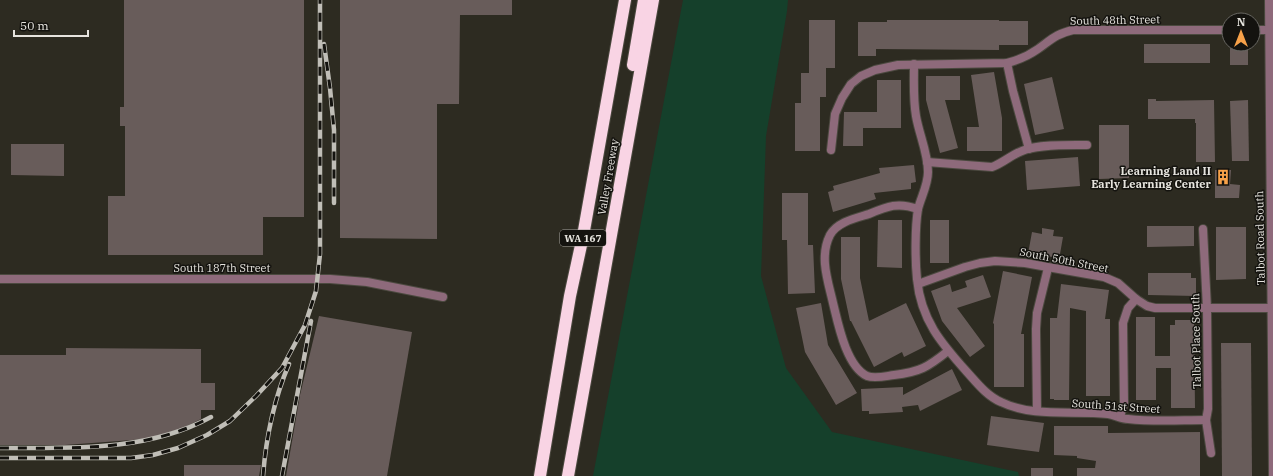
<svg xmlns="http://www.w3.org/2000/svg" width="1273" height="476" viewBox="0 0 1273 476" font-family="'IBM Plex Serif',serif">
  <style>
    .green { fill: #15402b }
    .building { fill: #685c5a }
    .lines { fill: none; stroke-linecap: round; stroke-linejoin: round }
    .minor-casing { stroke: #4b493f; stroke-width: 10 }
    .tertiary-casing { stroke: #4b493f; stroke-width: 10 }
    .motorway-casing { stroke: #4b493f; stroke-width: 14 }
    .minor { stroke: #8e6a7b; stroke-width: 8 }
    .tertiary { stroke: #8e6a7b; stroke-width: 8 }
    .motorway { stroke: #f9d4e4; stroke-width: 12 }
    .rail-casing { stroke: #c0beb7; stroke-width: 4.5 }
    .rail { stroke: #14130f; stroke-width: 3; stroke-dasharray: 9; stroke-linecap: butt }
    .labels { text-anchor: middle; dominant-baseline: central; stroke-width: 3; stroke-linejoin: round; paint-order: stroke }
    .shield { fill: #14130f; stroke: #a7a5a0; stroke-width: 1 }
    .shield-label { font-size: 10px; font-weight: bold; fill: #e6e4de }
    .street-label { font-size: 11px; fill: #e6e4de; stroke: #14130f }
    .poi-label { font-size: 11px; font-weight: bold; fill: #e6e4de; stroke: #14130f; text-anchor: end }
  </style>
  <rect width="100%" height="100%" fill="#2d2b21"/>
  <polygon class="green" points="683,0 788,0 787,11 766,136 761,276 786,368 832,432 1018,472 1019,476 593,476"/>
  <g class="building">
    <polygon points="124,0 304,0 304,217 263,217 263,255 108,255 108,196 125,196 125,126 120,126 120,107 124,107"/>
    <polygon points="340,0 512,0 512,15 460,15 459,104 437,104 437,239 340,238"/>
    <polygon points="809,20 835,20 835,68 826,68 826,97 820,97 820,151 795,151 795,103 801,103 801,73 809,73"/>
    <polygon points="887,20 999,20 999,21 1028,21 1028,45 999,45 999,50 876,49 876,56 858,56 858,22 887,22"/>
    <rect x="1144" y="44" width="66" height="19"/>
    <rect x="1230" y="44" width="18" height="21"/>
    <polygon points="994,72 1002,118 1002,151 967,151 967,127 979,127 971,75"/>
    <polygon points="926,76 960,76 960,100 945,100 958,148 940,153 926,100"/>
    <polygon points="1052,77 1064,129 1035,135 1024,84"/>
    <polygon points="877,80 901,80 901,128 863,128 863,146 843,146 844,112 877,112"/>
    <polygon points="1148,99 1156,99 1156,101 1214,100 1215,162 1196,162 1196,123 1195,123 1195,119 1148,119"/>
    <polygon points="1248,100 1249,161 1232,161 1230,101"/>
    <polygon points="1099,125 1129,125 1129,178 1099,179"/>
    <polygon points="11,144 64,144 64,176 11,175"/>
    <polygon points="1078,157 1080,186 1027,190 1025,161"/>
    <polygon points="914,165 916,182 911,183 911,189 874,193 876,199 833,212 828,192 834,190 833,186 880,173 879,168"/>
    <polygon points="1215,170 1231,170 1230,184 1240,185 1239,198 1215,198"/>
    <polygon points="782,193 808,193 808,245 813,245 815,293 788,294 787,240 782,240"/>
    <polygon points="878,220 902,220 902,268 877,267"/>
    <rect x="930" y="220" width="19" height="43"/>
    <polygon points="1147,226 1194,226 1194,246 1147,247"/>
    <polygon points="1216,227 1246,227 1246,279 1216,280"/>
    <polygon points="1042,228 1054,230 1053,236 1063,237 1060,254 1053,254 1053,257 1028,254 1032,232 1042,234"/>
    <polygon points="841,237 860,237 860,278 869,321 906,303 926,346 904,357 902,352 874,367 851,321 850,321 841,279"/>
    <polygon points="1003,271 1032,277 1021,334 1024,334 1024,387 994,387 994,324 993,323"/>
    <polygon points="1148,273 1191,273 1191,278 1196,278 1196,296 1148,295"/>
    <polygon points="983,275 991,297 957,308 985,346 970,357 942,321 931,291 950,284 952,292 967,287 965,281"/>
    <polygon points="1061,284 1109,290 1105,319 1110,319 1110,396 1086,396 1086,311 1070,308 1069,400 1054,400 1054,399 1050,399 1050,318 1057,318"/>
    <polygon points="821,303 828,345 857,393 836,405 805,352 796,308"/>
    <polygon points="319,316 412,332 387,476 286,476 300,395"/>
    <polygon points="1136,317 1155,317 1155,356 1170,356 1170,325 1175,325 1175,320 1194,320 1195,408 1171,408 1171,368 1156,368 1156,400 1136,400"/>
    <polygon points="1221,343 1251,343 1252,476 1222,476"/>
    <polygon points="66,348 201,349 201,383 215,383 215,410 201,410 201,419 181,429 146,439 65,445 0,445 0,355 66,355"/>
    <polygon points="952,369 962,390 920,411 918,405 902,407 903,412 869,414 869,411 862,411 861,389 903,387 903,395"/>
    <polygon points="991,416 1044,423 1039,452 987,445"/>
    <polygon points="1054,426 1108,426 1108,433 1200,432 1200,476 1077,476 1077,468 1095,468 1096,461 1077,458 1077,456 1054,455"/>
    <polygon points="184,465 261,465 259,476 184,476"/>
    <rect x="1031" y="468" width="22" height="8"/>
  </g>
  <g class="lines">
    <g class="minor-casing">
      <g id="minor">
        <polyline points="1253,30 1269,30"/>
        <polyline points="1007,63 1013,91 1029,149"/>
        <path d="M914 64C914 81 913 99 916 116 919 134 928 153 928 172 928 185 921 197 918 209 915 227 915 260 917 279 921 320 941 343 967 372 977 383 987 396 1001 402 1034 418 1073 410 1108 414 1115 415 1121 419 1128 419 1154 422 1181 420 1206 420"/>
        <path d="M831 150 835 114 842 98 851 84 861 76 875 70 898 65 1007 63C1019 60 1028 56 1038 49 1052 39 1056 34 1073 30H1229"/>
        <path d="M927 162 992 167C1003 163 1011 155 1022 151 1038 144 1070 145 1087 145"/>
        <path d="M918 209C898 202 888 206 869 214 856 218 837 222 830 235 819 257 828 281 833 303 838 323 846 366 867 376 875 379 886 376 894 375 920 372 928 367 948 351"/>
        <polyline points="1203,229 1207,308 1208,409 1206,420 1211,453"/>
        <polyline points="0,279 330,279 367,282 443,297"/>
        <polyline points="918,284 965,267 980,263 995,261 1025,263 1104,277 1118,283 1136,299 1147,306 1155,308 1273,308"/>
        <polyline points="1037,411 1036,329 1037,313 1048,268"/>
        <polyline points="1120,417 1124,403 1123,323 1128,308 1136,299"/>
      </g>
    </g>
    <g class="tertiary-casing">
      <polyline id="tertiary" points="1269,0 1273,476"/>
    </g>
    <g class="motorway-casing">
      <g id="motorway">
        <polyline points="633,65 644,0"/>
        <polyline points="540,476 570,296 583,236 625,0"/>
        <polyline points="568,476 653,0"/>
      </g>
    </g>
    <use href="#minor" class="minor"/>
    <use href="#tertiary" class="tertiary"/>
    <use href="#motorway" class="motorway"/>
    <g class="rail-casing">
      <g id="rail">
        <polyline points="324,44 330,88 334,130 334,203"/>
        <path d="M0 448C71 448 147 452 211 417"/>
        <polyline points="0,458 131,458 153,455 178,448 207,435 230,421 256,396 282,368 305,325 316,291 320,254 320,0"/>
        <path d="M263 476C266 438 274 399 289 364"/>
        <polyline points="282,476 311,321"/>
      </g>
    </g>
    <use href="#rail" class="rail"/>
  </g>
  <defs>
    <g id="building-bare" transform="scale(1.2)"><path d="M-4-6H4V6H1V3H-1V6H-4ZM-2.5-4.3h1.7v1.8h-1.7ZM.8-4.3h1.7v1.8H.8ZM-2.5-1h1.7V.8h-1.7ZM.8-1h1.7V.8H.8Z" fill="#f7a149" stroke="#14130f" stroke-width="2.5" paint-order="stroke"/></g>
  </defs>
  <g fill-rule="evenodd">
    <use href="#building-bare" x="1223" y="177"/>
  </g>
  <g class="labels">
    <rect class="shield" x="560" y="230" width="46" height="16" rx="3"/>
    <g class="shield-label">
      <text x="583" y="238">WA 167</text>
    </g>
    <g class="street-label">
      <text transform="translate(1115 20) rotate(-1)">South 48th Street</text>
      <text transform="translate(608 177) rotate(-80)">Valley Freeway</text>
      <text transform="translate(1260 238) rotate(-91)">Talbot Road South</text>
      <text transform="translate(1064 260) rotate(11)">South 50th Street</text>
      <text x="222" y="268">South 187th Street</text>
      <text transform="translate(1196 341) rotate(-91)">Talbot Place South</text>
      <text transform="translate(1116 406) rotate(4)">South 51st Street</text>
    </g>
    <g class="poi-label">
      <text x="1211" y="171">Learning Land II<tspan x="1211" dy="13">Early Learning Center</tspan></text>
    </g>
  </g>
  <g transform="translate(1241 32)"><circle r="19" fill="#14130f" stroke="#686762"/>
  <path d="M0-3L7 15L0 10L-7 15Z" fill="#f7a149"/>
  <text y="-6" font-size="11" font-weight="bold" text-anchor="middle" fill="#e6e4de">N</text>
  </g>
  <path d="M14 30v6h74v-6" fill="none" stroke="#e6e4de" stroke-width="2"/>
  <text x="20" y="30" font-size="12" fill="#e6e4de" stroke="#14130f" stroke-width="3" paint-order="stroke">50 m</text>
</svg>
